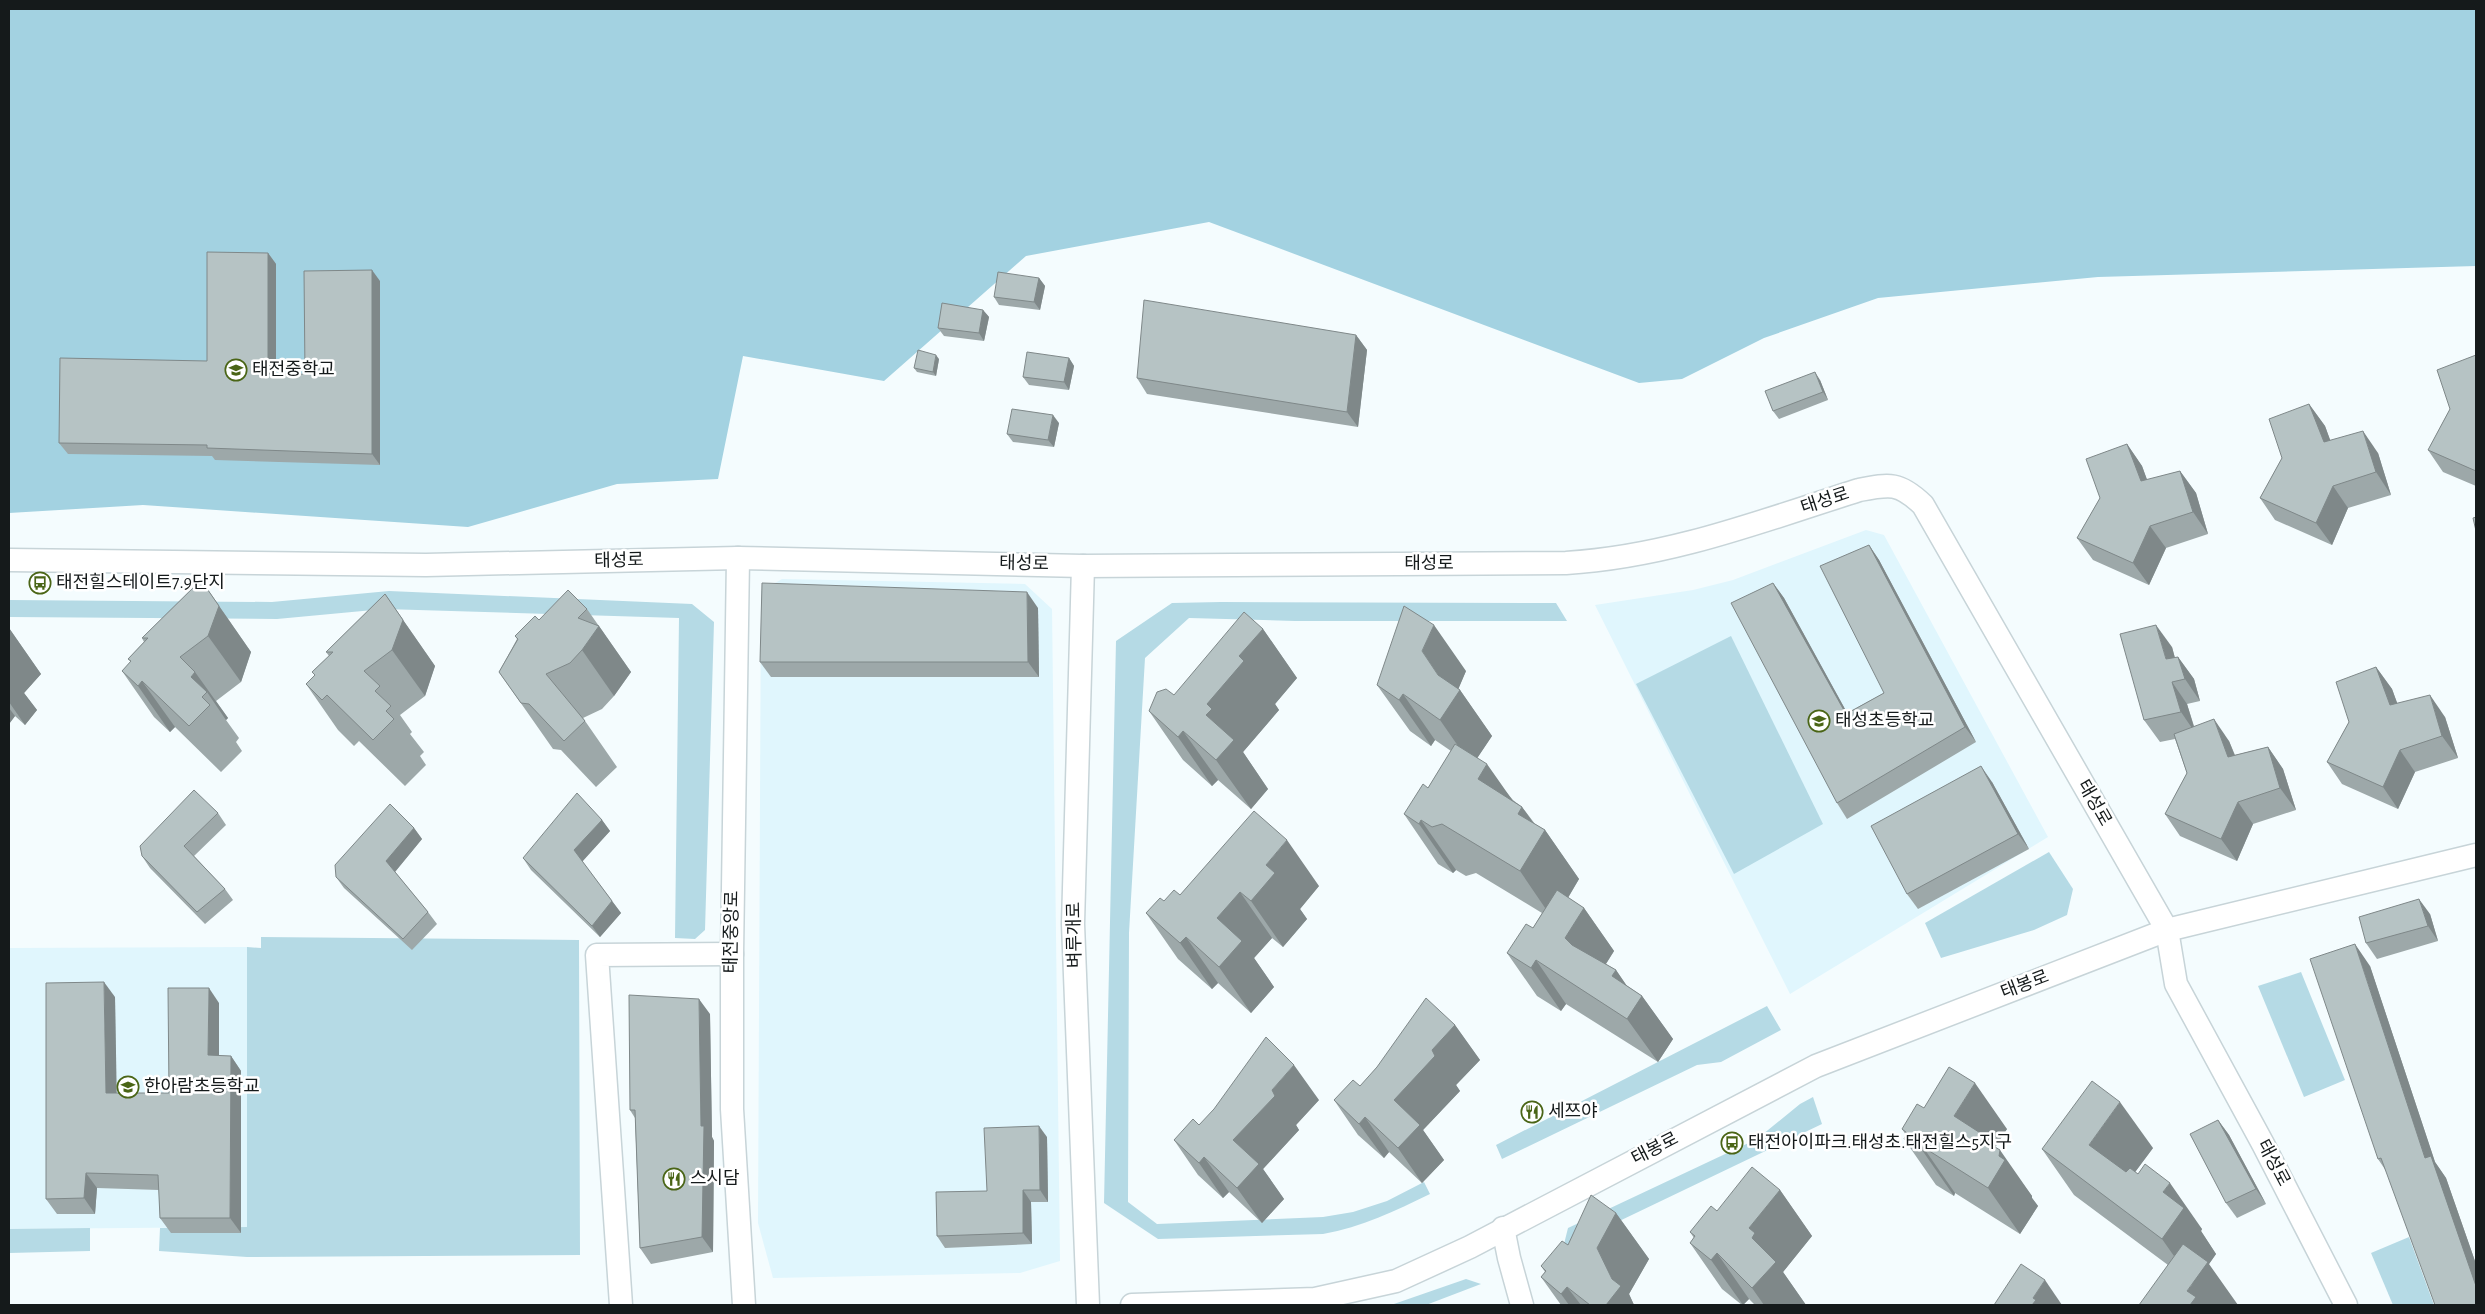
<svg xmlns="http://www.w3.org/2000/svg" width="2485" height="1314" viewBox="0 0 2485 1314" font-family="'Alegreya Sans','Noto Sans KR',sans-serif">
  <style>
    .built { fill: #e0f6fd }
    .green { fill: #b5dae5 }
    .forest { fill: #a3d2e1 }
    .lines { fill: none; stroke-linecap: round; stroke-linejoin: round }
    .minor-casing { stroke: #c7d4d8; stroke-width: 25 }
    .minor { stroke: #fff; stroke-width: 22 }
    .wall { fill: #9da8a9 }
    .shaded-wall { fill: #7f8889 }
    .building { fill: #b6c3c4; stroke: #7f8889 }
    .labels { text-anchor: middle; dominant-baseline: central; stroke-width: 5; stroke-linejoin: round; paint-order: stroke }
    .poi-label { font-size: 18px; fill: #151a1b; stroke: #fff; text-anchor: start }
    .street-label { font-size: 18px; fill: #151a1b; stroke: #fff }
  </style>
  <rect width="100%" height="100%" fill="#f4fcfe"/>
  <g class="built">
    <polygon points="1866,530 1884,535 2048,837 1790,994 1595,605 1693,590 1733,580"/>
    <polygon points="782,579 1025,584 1052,609 1060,1261 1020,1273 773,1278 758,1223 761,591"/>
    <polygon points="247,947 247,1227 9,1229 9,948"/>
  </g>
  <g class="green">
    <polygon points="389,591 692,604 714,622 705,930 695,939 675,938 679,618 384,609 277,619 9,617 9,600 272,602"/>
    <path d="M1221 602 1556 603 1567 621H1295L1189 618 1145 658 1129 933 1128 1202 1157 1224 1323 1217 1353 1212 1387 1201 1424 1182 1430 1194C1395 1211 1362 1227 1323 1234L1158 1239 1104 1203 1116 641 1172 603Z"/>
    <polygon points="1731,636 1823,824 1734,874 1636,684"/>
    <polygon points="2049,852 2073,889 2067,915 2034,930 1941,958 1925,923"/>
    <polygon points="261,937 579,940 580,1255 247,1257 159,1251 160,1228 247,1227 247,947 261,948"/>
    <polygon points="2301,972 2345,1080 2304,1097 2258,986"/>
    <polygon points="1767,1006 1781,1030 1721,1062 1697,1065 1502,1159 1496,1145"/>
    <polygon points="1813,1097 1822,1124 1563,1248 1568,1228 1757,1139 1800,1104"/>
    <polygon points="90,1228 90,1251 9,1253 9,1229"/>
    <polygon points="2409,1237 2434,1305 2393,1305 2371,1253"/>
    <polygon points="1466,1279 1481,1284 1426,1305 1391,1305"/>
  </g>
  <polygon class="forest" points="9,9 2476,9 2476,266 2098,277 1878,298 1764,338 1682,379 1639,383 1209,222 1026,256 884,381 743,356 718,479 617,484 468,527 143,505 9,513"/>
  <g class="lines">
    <g class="minor-casing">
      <g id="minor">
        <polyline points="738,558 732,954 732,1109 744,1305"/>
        <path d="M9 560 426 565 738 558 1083 566 1566 563C1668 557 1762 521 1859 490 1890 484 1899 482 1923 505L2167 930 2176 984 2263 1144 2346 1305"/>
        <polyline points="1083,566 1073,924 1088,1305"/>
        <polyline points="1503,1228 1509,1258 1522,1305"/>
        <polyline points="621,1305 597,955 732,954"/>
        <polyline points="1132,1305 1315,1299 1396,1281 1470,1247 1816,1066 2167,930 2476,855"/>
      </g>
    </g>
    <use href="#minor" class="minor"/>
  </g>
  <g class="wall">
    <polygon points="268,253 276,264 276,374 305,374 380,281 380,465 215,460 212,456 68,454 59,443 207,361"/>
    <polygon points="1039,278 1045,286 1040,310 999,305 994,297"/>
    <polygon points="983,310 989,317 984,341 944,336 938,328"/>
    <polygon points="1356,335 1367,350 1358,427 1147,394 1137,378"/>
    <polygon points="2476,355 2476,486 2443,472 2428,450 2450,409"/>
    <polygon points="1069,358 1074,366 1069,390 1029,385 1023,377"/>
    <polygon points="939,359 936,376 917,372 914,368"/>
    <polygon points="1820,380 1828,400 1779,419 1773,411"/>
    <polygon points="2309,404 2325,426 2330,440 2378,453 2391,495 2348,508 2332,545 2275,520 2260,498 2282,458"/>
    <polygon points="1059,423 1054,447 1013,442 1007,434"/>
    <polygon points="2127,444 2142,466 2147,480 2180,471 2196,493 2208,534 2166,548 2149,585 2093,560 2077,538 2100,498"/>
    <polygon points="1869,545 1879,560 1976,742 1847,819 1837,803 1773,583 1784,598 1847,713 1884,693"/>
    <polygon points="201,580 251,652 241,682 216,701 228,718 226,720 239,738 236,742 242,751 221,772 175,727 170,732 154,717 122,671 131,662 128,659 144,642 142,638"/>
    <polygon points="385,594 435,666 425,696 400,715 412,732 410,734 424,752 420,756 426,765 405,786 359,741 354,746 338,730 306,684 315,675 312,672 329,656 326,652"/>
    <polygon points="1038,608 1039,677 771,677 760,662"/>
    <polygon points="587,609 631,672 614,696 602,709 583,718 617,767 596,787 561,750 553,749 499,672 517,639 515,636 539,620"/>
    <polygon points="9,628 41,674 24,693 37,710 25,725 15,716 9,724"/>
    <polygon points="1263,629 1297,678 1275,704 1279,710 1243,752 1268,789 1251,809 1218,780 1212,786 1183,760 1149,711 1174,695"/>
    <polygon points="2172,647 2175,658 2178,657 2194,679 2200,701 2187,704 2194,726 2229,741 2235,755 2268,747 2283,769 2296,810 2253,824 2237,861 2180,836 2165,814 2187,773 2175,739 2160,742 2144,720"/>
    <polygon points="2376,667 2392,689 2397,703 2445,717 2458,758 2415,772 2398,809 2342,784 2327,762 2349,722"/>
    <polygon points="1466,671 1458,689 1460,690 1492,736 1477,758 1513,800 1522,807 1535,824 1545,830 1579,879 1568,898 1584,908 1614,951 1606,964 1616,970 1626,985 1642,996 1673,1039 1658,1062 1566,1004 1561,1011 1537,996 1507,953 1533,928 1542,913 1476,873 1466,876 1456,870 1453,873 1438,864 1404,814 1428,788 1451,751 1435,740 1431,746 1410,731 1377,685"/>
    <polygon points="1992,782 2029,849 1918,909 1907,894"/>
    <polygon points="218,813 226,825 194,856 225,889 233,900 205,924 150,868 142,856"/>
    <polygon points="602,820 610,831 582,861 621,913 600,937 531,870 523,858"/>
    <polygon points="414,828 422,839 395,872 428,912 437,924 412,950 344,888 336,877"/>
    <polygon points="1319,886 1300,909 1307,919 1283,947 1272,938 1254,958 1274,987 1251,1013 1218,983 1212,989 1178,959 1146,913 1164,901 1180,895"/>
    <polygon points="2430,914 2438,941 2377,959 2366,943"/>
    <polygon points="2370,966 2435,1162 2446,1178 2476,1264 2476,1305 2378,1159"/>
    <polygon points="115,997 116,1093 169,1093 219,1003 219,1056 231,1056 241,1071 241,1233 171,1233 160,1218 159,1190 97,1188 95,1214 57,1214 46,1199"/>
    <polygon points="710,1014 712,1137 714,1141 713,1252 651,1264 640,1248 635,1118 630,1110"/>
    <polygon points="1455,1025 1480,1060 1456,1085 1460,1091 1423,1130 1444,1160 1422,1183 1389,1152 1384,1158 1358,1135 1334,1100 1360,1086"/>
    <polygon points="1319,1100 1296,1125 1299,1130 1263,1169 1284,1199 1262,1223 1229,1192 1223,1198 1198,1175 1174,1140 1199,1125"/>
    <polygon points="1924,1108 2007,1129 1995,1147 2032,1196 2032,1198 2038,1206 2020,1234 1955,1193 1954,1196 1936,1185 1904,1139 1906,1135 1902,1129"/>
    <polygon points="2218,1120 2229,1135 2266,1204 2237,1218 2226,1203"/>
    <polygon points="1047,1137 1048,1202 1031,1202 1032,1244 945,1248 937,1236"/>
    <polygon points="2153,1148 2135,1172 2202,1229 2201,1231 2216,1254 2209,1264 2168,1265 2074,1195 2042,1149"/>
    <polygon points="1780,1190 1812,1236 1783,1272 1806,1305 1755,1305 1749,1299 1743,1305 1742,1305 1722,1289 1690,1243 1694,1238 1690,1232 1717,1211"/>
    <polygon points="1616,1213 1649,1259 1629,1294 1634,1305 1561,1305 1541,1277 1545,1272 1541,1266 1568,1245"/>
  </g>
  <g class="shaded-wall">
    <polygon points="268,253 276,264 276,386 268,374"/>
    <polygon points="372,270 380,281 380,465 372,454"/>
    <polygon points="1039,278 1045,286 1040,310 1034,302"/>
    <polygon points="983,310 989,317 984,341 979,333"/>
    <polygon points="1356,335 1367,350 1358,427 1347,412"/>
    <polygon points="936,355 939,359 936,376 933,372"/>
    <polygon points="1069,358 1074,366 1069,390 1064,382"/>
    <polygon points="1815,372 1820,380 1828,400 1823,392"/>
    <polygon points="2309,404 2325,426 2339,464 2324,442"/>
    <polygon points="1053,415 1059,423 1054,447 1048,440"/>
    <polygon points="2363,431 2378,453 2391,495 2376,472"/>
    <polygon points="2127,444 2142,466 2156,504 2141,481"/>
    <polygon points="2180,471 2196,493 2208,534 2193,512"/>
    <polygon points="2333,486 2348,508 2332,545 2316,523"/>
    <polygon points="2150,526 2166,548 2149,585 2133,563"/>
    <polygon points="1869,545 1879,560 1976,742 1965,727"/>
    <polygon points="201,580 251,652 241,682 208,636"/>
    <polygon points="1773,583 1784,598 1856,729 1846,714"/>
    <polygon points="1027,592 1038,608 1039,677 1028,662"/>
    <polygon points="385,594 435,666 425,696 392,650"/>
    <polygon points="1434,625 1466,671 1455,697 1460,690 1492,736 1472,766 1440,720 1438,675 1422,651"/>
    <polygon points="2156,625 2172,647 2181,681 2166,659"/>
    <polygon points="599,626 631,672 614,696 582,650"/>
    <polygon points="9,628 41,674 24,693 37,710 25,725 9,702"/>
    <polygon points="1263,629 1297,678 1275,704 1279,710 1243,752 1268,789 1251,809 1216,760 1206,715 1207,704 1239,656"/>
    <polygon points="2178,657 2194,679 2200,701 2185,679"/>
    <polygon points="2376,667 2392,689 2406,727 2390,705"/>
    <polygon points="195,672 228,718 226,720 207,692 191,677"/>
    <polygon points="142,681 175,727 170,732 138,686"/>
    <polygon points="2172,682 2187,704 2196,734 2181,712"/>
    <polygon points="1403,694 1435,740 1431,746 1399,700"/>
    <polygon points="2430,695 2445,717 2458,758 2442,736"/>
    <polygon points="9,708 15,716 9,724"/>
    <polygon points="2214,719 2229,741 2244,779 2228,757"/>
    <polygon points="1183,731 1218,780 1212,786 1178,737"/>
    <polygon points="2268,747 2283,769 2296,810 2280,788"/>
    <polygon points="2400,750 2415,772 2398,809 2383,787"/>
    <polygon points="1487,764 1520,811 1522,807 1542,835 1545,830 1579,879 1554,921 1520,871 1478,779"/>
    <polygon points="1981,766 1992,782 2029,849 2018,834"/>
    <polygon points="2238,802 2253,824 2237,861 2221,839"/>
    <polygon points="602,820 610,831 582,862 574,850"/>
    <polygon points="1421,820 1456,870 1453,873 1419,824"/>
    <polygon points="414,828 422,839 394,873 386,861"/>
    <polygon points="1287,840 1319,886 1300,909 1307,919 1283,947 1251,901 1266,865"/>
    <polygon points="1240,892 1272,938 1254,958 1274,987 1251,1013 1219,967 1217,918"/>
    <polygon points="2419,899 2430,914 2438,941 2428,926"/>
    <polygon points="612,901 621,913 600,937 592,926"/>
    <polygon points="1584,908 1614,951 1595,981 1565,938"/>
    <polygon points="1186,937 1218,983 1212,989 1180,943"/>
    <polygon points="2355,944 2370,966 2435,1162 2446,1178 2476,1264 2476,1286 2425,1158"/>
    <polygon points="1536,960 1566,1004 1561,1011 1531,968"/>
    <polygon points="1616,970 1638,1002 1642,996 1673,1039 1658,1062 1627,1019 1612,976"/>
    <polygon points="104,982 115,997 117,1108 106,1093"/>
    <polygon points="209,988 219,1003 219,1070 208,1055"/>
    <polygon points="699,999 710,1014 712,1137 714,1141 713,1252 702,1237"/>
    <polygon points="1455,1025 1480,1060 1456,1085 1460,1091 1423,1130 1444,1160 1422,1183 1398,1148 1394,1100 1432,1050"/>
    <polygon points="231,1056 241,1071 241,1233 230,1218"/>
    <polygon points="1294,1065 1319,1100 1296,1125 1299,1130 1263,1169 1284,1199 1262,1223 1237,1188 1233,1140 1272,1090"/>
    <polygon points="1975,1083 2007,1129 1994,1149 2000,1150 2032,1196 2032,1198 2038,1206 2020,1234 1988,1188 1954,1116"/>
    <polygon points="2120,1102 2153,1148 2121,1191 2089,1145"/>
    <polygon points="1365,1117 1389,1152 1384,1158 1359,1124"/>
    <polygon points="2218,1120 2229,1135 2266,1204 2256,1189"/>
    <polygon points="1039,1126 1047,1137 1048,1202 1040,1190"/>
    <polygon points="1923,1147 1955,1193 1954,1196 1922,1150"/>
    <polygon points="1204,1157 1229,1192 1223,1198 1199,1163"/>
    <polygon points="86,1173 97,1188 95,1214 84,1198"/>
    <polygon points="2170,1183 2202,1229 2201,1231 2216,1254 2209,1264 2238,1305 2190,1305 2187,1291 2193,1283 2162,1239 2163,1192"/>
    <polygon points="1023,1190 1031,1202 1032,1244 1023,1233"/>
    <polygon points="1780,1190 1812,1236 1783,1272 1806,1305 1764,1305 1752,1288 1749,1228"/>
    <polygon points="1616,1213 1649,1259 1629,1294 1634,1305 1606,1305 1612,1279 1597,1248"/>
    <polygon points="1717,1253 1749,1299 1743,1305 1711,1260"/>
    <polygon points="2045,1280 2062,1305 2032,1305 2033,1298"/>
    <polygon points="1567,1287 1581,1305 1569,1305 1561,1294"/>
  </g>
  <g class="building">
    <polygon points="207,252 268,253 268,374 305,374 304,271 372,270 372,454 207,448 207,445 59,443 60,358 207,361"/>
    <polygon points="998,272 1039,278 1034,302 994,297"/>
    <polygon points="1144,300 1356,335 1347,412 1137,378"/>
    <polygon points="942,303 983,310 979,333 938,328"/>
    <polygon points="918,350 936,355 933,372 914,368"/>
    <polygon points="1027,352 1069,358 1064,382 1023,377"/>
    <polygon points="2476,355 2476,471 2428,450 2450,409 2437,370"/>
    <polygon points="1815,372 1823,392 1773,411 1765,391"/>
    <polygon points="2309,404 2324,442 2363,431 2376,472 2333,486 2316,523 2260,498 2282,458 2269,419"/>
    <polygon points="1012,409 1053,415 1048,440 1007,434"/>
    <polygon points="2127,444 2141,481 2180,471 2193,512 2150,526 2133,563 2077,538 2100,498 2086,459"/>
    <polygon points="2476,517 2476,531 2473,518"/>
    <polygon points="1869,545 1965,727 1837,803 1731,603 1773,583 1846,714 1884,693 1820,566"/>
    <polygon points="201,580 219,606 208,636 180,657 195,672 191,677 207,692 202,697 210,705 189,726 142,681 138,686 122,671 131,661 128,659 148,638 142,638"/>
    <polygon points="762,583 1027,592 1028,662 760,662"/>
    <polygon points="568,590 587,609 578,618 599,626 582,650 570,663 546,674 585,721 564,741 529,704 521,703 499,672 518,639 515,636 535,616 539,620"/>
    <polygon points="385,594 403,620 392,650 364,671 380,686 375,691 391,706 386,711 394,719 373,740 327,695 322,700 306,684 315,675 312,672 333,652 326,652"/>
    <polygon points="1404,606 1434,625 1422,651 1438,675 1460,690 1440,720 1403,694 1399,700 1377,685"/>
    <polygon points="1244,612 1263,629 1239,656 1244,661 1207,704 1212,709 1206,715 1234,740 1216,760 1183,731 1178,737 1149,711 1157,692 1166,689 1174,695"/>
    <polygon points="2156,625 2166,659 2178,657 2185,679 2172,682 2181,712 2144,720 2120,634"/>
    <polygon points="2376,667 2390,705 2430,695 2442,736 2400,750 2383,787 2327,762 2349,722 2336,682"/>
    <polygon points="2214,719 2228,757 2268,747 2280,788 2238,802 2221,839 2165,814 2187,773 2174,734"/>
    <polygon points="1455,744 1487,764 1478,779 1522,807 1518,814 1545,830 1520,871 1442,824 1432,827 1421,820 1419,824 1404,814 1423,784 1428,788"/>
    <polygon points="1981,766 2018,834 1907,894 1871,826"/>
    <polygon points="194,790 218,813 184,846 225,889 197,912 142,856 140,846"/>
    <polygon points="577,793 602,820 574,850 612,901 592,926 523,858"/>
    <polygon points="390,804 414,828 386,861 428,912 403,939 336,877 335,865"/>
    <polygon points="1254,811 1287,840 1266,865 1275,873 1251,901 1240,892 1217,918 1242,941 1219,967 1186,937 1180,943 1146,913 1160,898 1164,901 1174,890 1180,895"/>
    <polygon points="1557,890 1584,908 1565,938 1572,945 1616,970 1612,976 1642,996 1627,1019 1536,960 1531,968 1507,953 1526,924 1533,928"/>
    <polygon points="2419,899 2428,926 2366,943 2359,917"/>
    <polygon points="2355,944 2425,1158 2431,1156 2476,1286 2476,1305 2435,1305 2381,1158 2378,1159 2310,959"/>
    <polygon points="104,982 106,1093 169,1093 168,988 209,988 208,1055 231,1056 230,1218 160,1218 158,1175 86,1173 84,1198 46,1199 46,983"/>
    <polygon points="629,995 699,999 701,1126 704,1126 702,1237 640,1248 635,1110 630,1110"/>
    <polygon points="1426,998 1455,1025 1432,1050 1435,1056 1394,1100 1420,1125 1398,1148 1365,1117 1359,1124 1334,1100 1353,1080 1360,1086 1377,1067"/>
    <polygon points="1266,1037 1294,1065 1272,1090 1275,1096 1233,1140 1259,1164 1237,1188 1204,1157 1199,1163 1174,1140 1193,1119 1199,1125 1214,1109"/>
    <polygon points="1949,1067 1975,1083 1954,1116 1985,1136 1983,1140 2000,1150 1999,1156 2005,1160 1988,1188 1923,1147 1922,1150 1904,1139 1907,1133 1902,1129 1917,1104 1924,1108"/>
    <polygon points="2092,1081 2120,1102 2089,1145 2126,1172 2130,1168 2138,1174 2145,1164 2170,1183 2163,1192 2184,1208 2162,1239 2042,1149"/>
    <polygon points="2218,1120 2256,1189 2226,1203 2190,1134"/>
    <polygon points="1039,1126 1040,1190 1023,1190 1023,1233 937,1236 936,1192 987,1191 984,1128"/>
    <polygon points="1752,1167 1780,1190 1749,1228 1755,1233 1752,1238 1776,1262 1752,1288 1717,1253 1711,1260 1690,1243 1695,1236 1690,1232 1711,1206 1717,1211"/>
    <polygon points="1591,1195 1616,1213 1597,1248 1612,1279 1621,1286 1606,1305 1590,1305 1567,1287 1561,1294 1541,1277 1546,1271 1541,1266 1562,1241 1568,1245"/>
    <polygon points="2183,1244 2208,1262 2187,1291 2196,1297 2190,1305 2139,1305"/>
    <polygon points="2021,1264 2045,1280 2033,1298 2036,1300 2032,1305 1994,1305"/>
  </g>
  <defs>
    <g id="school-ring" transform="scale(1.125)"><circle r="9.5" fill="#fff" stroke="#4a6516" stroke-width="1.5"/><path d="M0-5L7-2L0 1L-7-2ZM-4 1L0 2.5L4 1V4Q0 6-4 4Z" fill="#4a6516"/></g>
    <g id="bus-ring" transform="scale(1.125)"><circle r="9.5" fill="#fff" stroke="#4a6516" stroke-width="1.5"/><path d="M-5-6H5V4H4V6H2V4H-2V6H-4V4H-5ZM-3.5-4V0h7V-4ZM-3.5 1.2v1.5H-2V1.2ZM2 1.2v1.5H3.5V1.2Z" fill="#4a6516"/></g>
    <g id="restaurant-ring" transform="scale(1.125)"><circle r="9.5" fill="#fff" stroke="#4a6516" stroke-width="1.5"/><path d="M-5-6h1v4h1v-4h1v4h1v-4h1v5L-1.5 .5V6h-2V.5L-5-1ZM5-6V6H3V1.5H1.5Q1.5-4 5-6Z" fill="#4a6516"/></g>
  </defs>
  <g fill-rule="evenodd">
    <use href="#school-ring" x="236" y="370"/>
    <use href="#bus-ring" x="40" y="583"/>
    <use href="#school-ring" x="1819" y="721"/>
    <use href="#school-ring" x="128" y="1087"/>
    <use href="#restaurant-ring" x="1532" y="1112"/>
    <use href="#bus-ring" x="1732" y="1143"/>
    <use href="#restaurant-ring" x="674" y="1179"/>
  </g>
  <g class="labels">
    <g class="poi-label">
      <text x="252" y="370">태전중학교</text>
      <text x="56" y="583">태전힐스테이트7.9단지</text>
      <text x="1835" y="721">태성초등학교</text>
      <text x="144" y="1087">한아람초등학교</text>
      <text x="1548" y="1112">세쯔야</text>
      <text x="1748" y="1143">태전아이파크.태성초.태전힐스5지구</text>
      <text x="690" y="1179">스시담</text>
    </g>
    <g class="street-label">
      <text transform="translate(1825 501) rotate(-18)">태성로</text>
      <text transform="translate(619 561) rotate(-1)">태성로</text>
      <text transform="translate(1024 564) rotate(1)">태성로</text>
      <text x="1429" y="564">태성로</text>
      <text transform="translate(2094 803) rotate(60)">태성로</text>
      <text transform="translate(732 932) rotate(-89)">태전중앙로</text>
      <text transform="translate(1075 935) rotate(-91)">벼루개로</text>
      <text transform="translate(2025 985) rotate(-21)">태봉로</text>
      <text transform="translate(1655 1149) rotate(-27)">태봉로</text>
      <text transform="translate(2273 1163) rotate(62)">태성로</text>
    </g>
  </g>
  <rect width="2485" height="1314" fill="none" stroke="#151a1b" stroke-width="20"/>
</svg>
